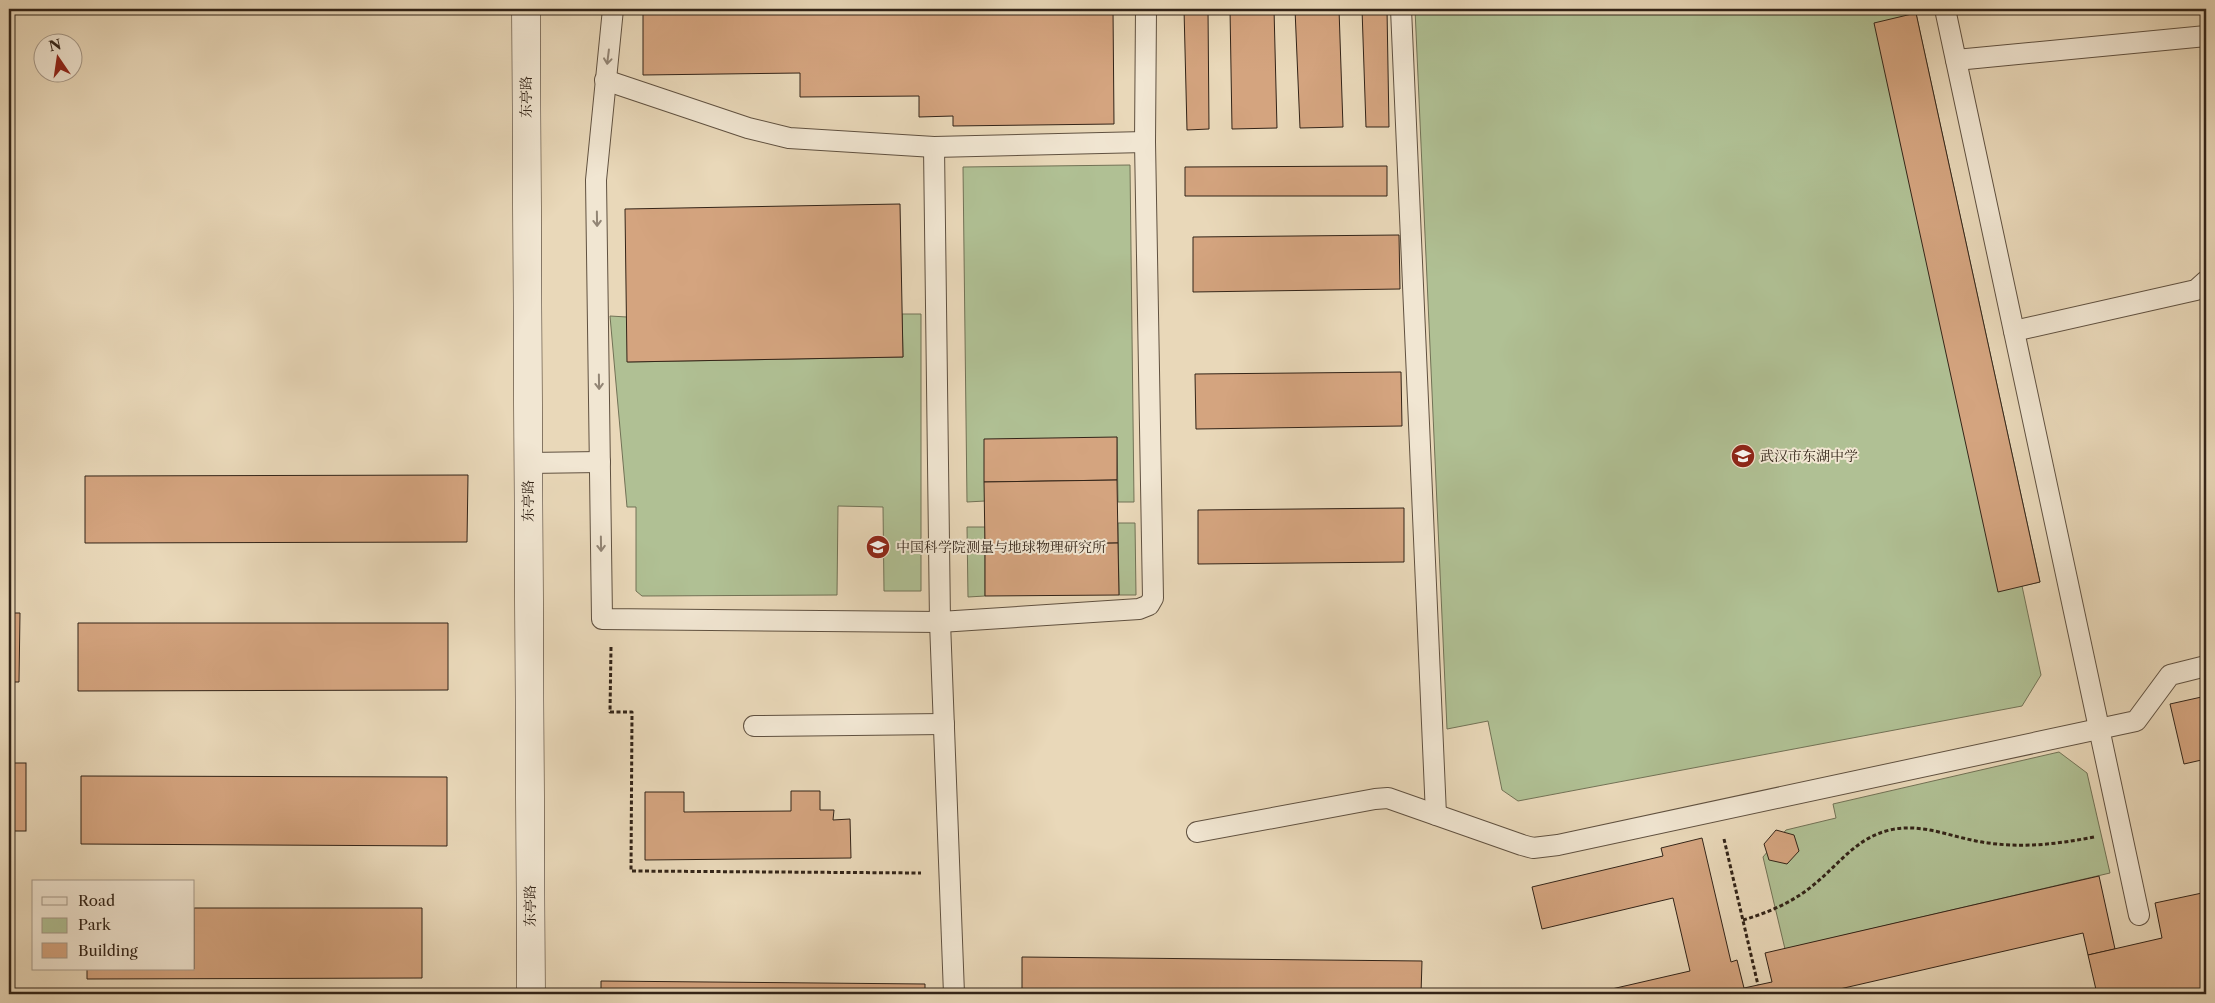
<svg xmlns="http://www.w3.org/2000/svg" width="2215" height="1003" viewBox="0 0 2215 1003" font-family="'Libre Caslon Text','Noto Serif SC',serif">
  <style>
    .green { fill: #b0c094; stroke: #727256 }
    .building { fill: #d4a47f; stroke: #332418 }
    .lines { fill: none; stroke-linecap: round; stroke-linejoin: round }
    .lane-casing { stroke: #605140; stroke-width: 22 }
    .secondary-casing { stroke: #332418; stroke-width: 29 }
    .path { stroke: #332418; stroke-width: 3; stroke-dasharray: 4 2.5; stroke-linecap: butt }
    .lane { stroke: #f1e6d2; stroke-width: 20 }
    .secondary { stroke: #f1e6d2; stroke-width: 28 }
    .oneway { stroke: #928575 }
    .labels { text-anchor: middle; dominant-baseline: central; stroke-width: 4; stroke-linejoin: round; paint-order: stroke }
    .street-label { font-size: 14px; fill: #332418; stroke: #f1e6d2 }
    .poi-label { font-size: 14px; fill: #332418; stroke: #f1e6d2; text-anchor: start }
  </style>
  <rect width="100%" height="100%" fill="#e9d8b9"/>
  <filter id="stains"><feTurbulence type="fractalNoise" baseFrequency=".004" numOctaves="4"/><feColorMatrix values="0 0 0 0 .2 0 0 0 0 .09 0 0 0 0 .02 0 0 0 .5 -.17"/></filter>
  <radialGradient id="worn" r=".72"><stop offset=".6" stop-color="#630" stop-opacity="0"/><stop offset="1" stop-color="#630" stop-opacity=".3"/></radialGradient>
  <g class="green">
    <polygon points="1415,9 1915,9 2040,582 2022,586 2041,675 2022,706 1518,801 1502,790 1488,721 1447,729"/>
    <polygon points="1130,165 1134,502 1118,502 1117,437 985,501 967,502 963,167"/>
    <polygon points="902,314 921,314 921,591 884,591 883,507 838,506 837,595 642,596 636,591 636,507 627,507 610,316 627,317 628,362 903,357"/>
    <polygon points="1118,523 1135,523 1136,595 1119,595"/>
    <polygon points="967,527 985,527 985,596 968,597"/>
    <polygon points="2059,752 2087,773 2110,873 1785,949 1763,857 1786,830 1836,818 1833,804"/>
  </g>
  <g class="building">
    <polygon points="643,9 1113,9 1114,124 953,126 953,116 919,117 919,96 800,97 800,73 643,75"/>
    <polygon points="1184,9 1208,9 1209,129 1187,130"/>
    <polygon points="1230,9 1274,9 1277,128 1232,129"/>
    <polygon points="1295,9 1339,9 1343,127 1300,128"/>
    <polygon points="1362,9 1387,9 1389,127 1366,127"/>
    <polygon points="1916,13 2040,582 1998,592 1874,23"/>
    <polygon points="1387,166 1387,196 1185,196 1185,167"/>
    <polygon points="900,204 903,357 627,362 625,209"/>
    <polygon points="1399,235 1400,289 1193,292 1193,237"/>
    <polygon points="1401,372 1402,426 1196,429 1195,374"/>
    <polygon points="1117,437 1117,480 984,482 984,439"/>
    <polygon points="468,475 467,542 85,543 85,476"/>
    <polygon points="1117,480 1118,543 985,545 984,482"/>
    <polygon points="1404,508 1404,562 1198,564 1198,510"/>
    <polygon points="1118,543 1119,595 985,596 985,545"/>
    <polygon points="9,613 20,613 19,682 9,682"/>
    <polygon points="78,623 448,623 448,690 78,691"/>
    <polygon points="2206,696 2206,759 2184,764 2170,704"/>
    <rect x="9" y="763" width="17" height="68"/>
    <polygon points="81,776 447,777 447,846 81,844"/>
    <polygon points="791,791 820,791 820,810 834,810 833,820 850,819 851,858 645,860 645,792 684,792 684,812 791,811"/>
    <polygon points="1776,830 1794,835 1799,851 1787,864 1769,860 1764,844"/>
    <polygon points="1702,838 1731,962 1737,960 1744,988 1772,982 1765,953 2099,876 2115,949 2088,955 2083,933 1818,994 1590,994 1690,971 1673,898 1542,929 1532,887 1663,856 1661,848"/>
    <polygon points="2202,893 2206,911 2206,994 2097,994 2088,955 2162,938 2155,903"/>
    <polygon points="194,908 422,908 422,978 87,979 87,969 194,969"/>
    <polygon points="1022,957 1422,961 1421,994 1022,994"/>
    <polygon points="601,981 925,984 925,994 601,994"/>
  </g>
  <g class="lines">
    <g class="lane-casing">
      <g id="lane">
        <polyline points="613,9 596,180 602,619 940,622 1139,609 1149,605 1153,598 1145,142 1146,9"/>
        <polyline points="1401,9 1436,815"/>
        <polyline points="1945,9 2139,915"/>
        <polyline points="1956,60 2206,36"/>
        <polyline points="605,80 748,128 789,138 934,147 1145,142"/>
        <polyline points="934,147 940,622 954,994"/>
        <polyline points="2014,331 2196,290 2206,281"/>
        <polyline points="528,463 600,462"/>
        <polyline points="754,726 944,724"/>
        <polyline points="1197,832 1375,799 1388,798 1522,845 1533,848 1558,845 2136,721 2170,675 2206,666"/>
      </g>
    </g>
    <g class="secondary-casing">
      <polyline id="secondary" points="526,9 531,994"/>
    </g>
    <g class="path">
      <polyline points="611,647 610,712 632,712 631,871 921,873"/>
      <polyline points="1724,839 1758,985"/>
      <path d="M1743 920C1767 913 1791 903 1811 887 1838 866 1855 838 1890 830 1923 822 1955 839 1988 843 2024 848 2058 844 2094 837"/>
    </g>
    <use href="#lane" class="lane"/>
    <use href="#secondary" class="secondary"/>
  </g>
  <defs><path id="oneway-shaft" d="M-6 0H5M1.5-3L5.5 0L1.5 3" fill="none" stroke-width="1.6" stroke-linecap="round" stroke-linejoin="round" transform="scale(1.25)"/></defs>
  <g class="oneway">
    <use href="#oneway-shaft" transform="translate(608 57) rotate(97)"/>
    <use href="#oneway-shaft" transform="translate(597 219) rotate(89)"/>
    <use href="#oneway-shaft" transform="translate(599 382) rotate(89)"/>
    <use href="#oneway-shaft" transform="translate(601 544) rotate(89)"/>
  </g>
  <defs>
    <g id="school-disc" transform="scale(1.25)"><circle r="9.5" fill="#8f2418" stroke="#f1e6d2"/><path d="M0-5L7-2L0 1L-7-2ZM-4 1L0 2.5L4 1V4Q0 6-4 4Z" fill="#fff"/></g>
    <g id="university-disc" transform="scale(1.25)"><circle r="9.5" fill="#8f2418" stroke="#f1e6d2"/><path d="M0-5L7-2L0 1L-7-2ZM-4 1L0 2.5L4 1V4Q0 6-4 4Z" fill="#fff"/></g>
  </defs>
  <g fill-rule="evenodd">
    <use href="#school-disc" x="1743" y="456"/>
    <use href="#university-disc" x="878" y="547"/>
  </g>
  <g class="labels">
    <g class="street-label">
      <text transform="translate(526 97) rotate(-90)">东亭路</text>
      <text transform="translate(528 501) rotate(-90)">东亭路</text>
      <text transform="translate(530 906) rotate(-90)">东亭路</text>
    </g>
    <g class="poi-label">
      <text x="1760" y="456">武汉市东湖中学</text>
      <text x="896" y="547">中国科学院测量与地球物理研究所</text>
    </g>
  </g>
  <rect width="2215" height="1003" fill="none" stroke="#e9d8b9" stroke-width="30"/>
  <rect x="10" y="10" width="2195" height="983" fill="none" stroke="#332418" stroke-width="2.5"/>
  <rect x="15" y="15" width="2185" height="973" fill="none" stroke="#332418"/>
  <rect x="32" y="880" width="162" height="90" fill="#f1e6d2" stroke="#a59888"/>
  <rect x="42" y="897" width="25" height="8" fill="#f1e6d2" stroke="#a59888"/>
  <text x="78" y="906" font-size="15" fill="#332418">Road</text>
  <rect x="42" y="918" width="25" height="15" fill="#b0c094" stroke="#a59888"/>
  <text x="78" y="930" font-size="15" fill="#332418">Park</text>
  <rect x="42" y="943" width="25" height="15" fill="#d4a47f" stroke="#a59888"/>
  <text x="78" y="956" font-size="15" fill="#332418">Building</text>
  <g transform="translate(58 58) rotate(347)"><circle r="24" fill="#f1e6d2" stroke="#a59888"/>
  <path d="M0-4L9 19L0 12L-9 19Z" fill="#8f2418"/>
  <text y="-8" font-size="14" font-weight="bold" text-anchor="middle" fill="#332418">N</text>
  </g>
  <rect width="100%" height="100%" filter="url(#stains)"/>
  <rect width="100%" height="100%" fill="url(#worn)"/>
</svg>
